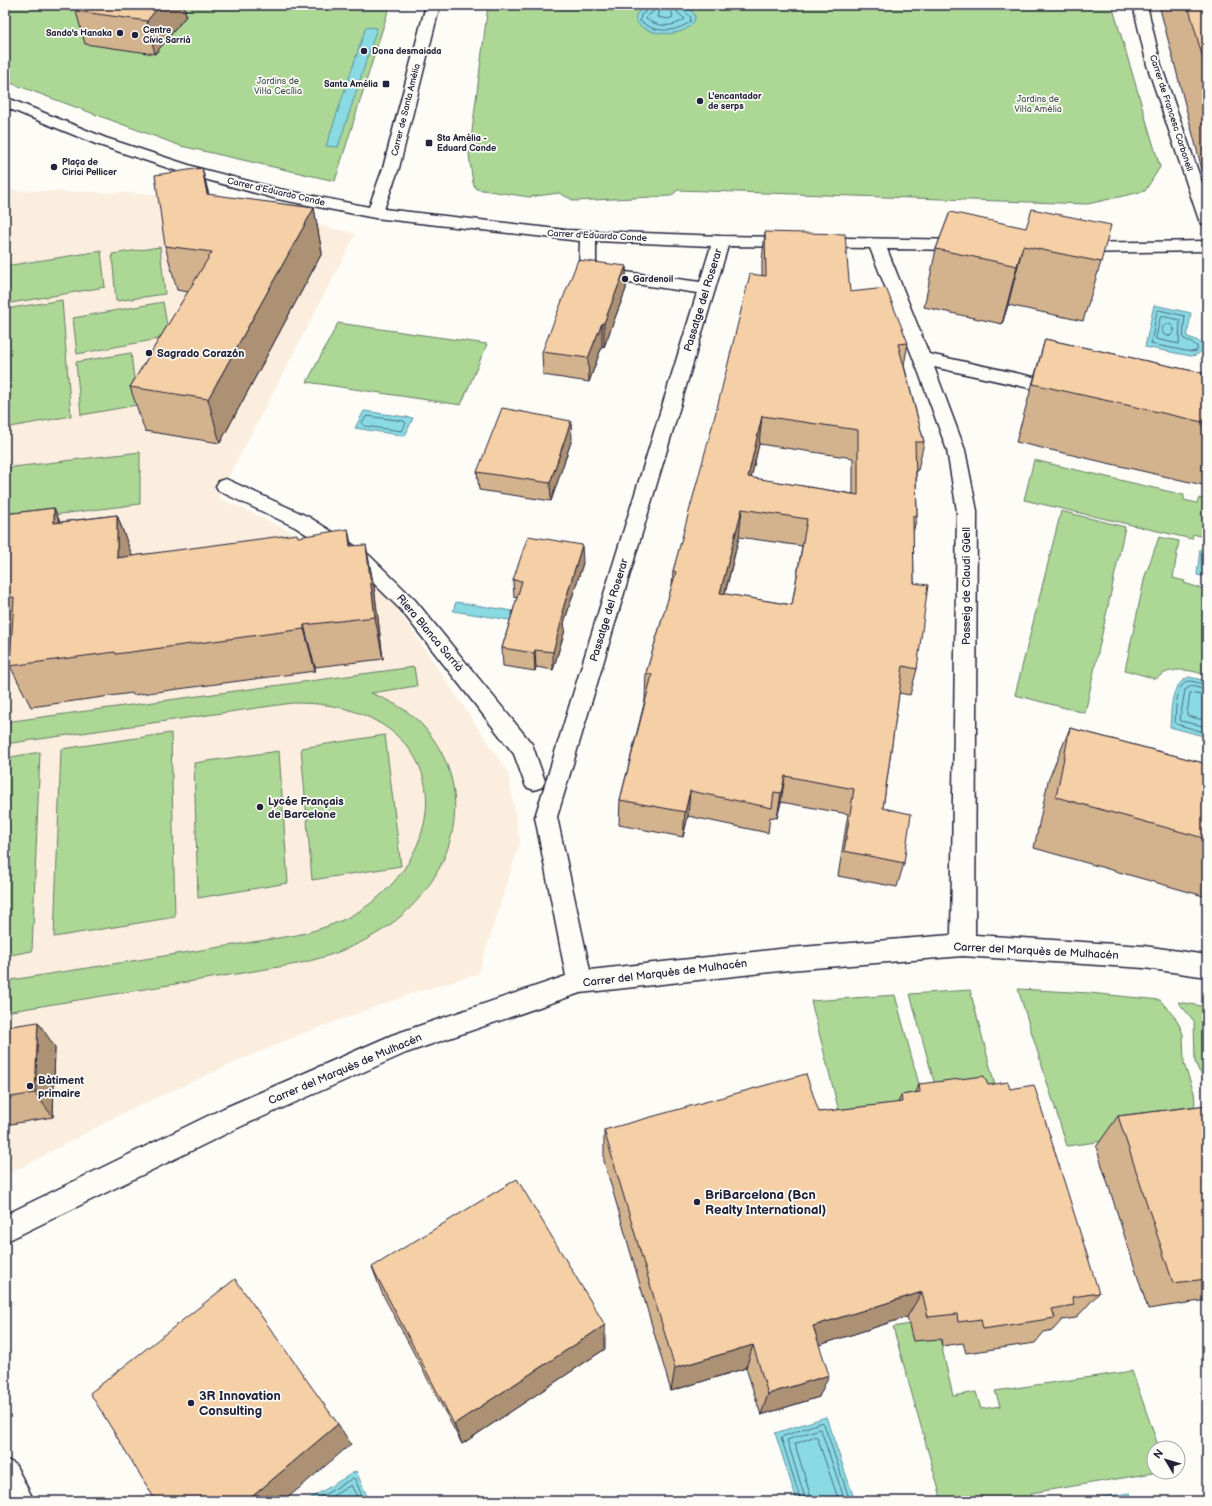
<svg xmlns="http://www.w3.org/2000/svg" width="1212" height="1506" viewBox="0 0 1212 1506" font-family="'Balsamiq Sans',sans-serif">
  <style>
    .built { fill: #fbeede }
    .green { fill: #acd795; stroke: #677c68 }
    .water { fill: #89dae3; stroke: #6090a0 }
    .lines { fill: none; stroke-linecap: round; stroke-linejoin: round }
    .shore { stroke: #4b6c7e; stroke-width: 1 }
    .minor-casing { stroke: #22223b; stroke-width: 3 }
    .minor { fill: #fdfcf7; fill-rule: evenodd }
    .wall { fill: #d3b28e; stroke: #22223b; fill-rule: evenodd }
    .shaded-wall { fill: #ac9174; stroke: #22223b }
    .building { fill: #f5cfa5; stroke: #22223b; fill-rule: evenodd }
    .poi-dot { fill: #22223b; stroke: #fdfcf7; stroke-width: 1.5 }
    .labels { text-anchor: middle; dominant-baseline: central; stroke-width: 3.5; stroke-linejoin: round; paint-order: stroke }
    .far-poi-label { font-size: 9px; font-weight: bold; fill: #22223b; stroke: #fdfcf7; text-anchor: start }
    .far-park-label { font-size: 9px; fill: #4b5856; stroke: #fdfcf7 }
    .far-street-label { font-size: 9px; fill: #22223b; stroke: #fdfcf7 }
    .street-label { font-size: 11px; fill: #22223b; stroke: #fdfcf7 }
    .poi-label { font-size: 11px; font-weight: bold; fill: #22223b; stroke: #fdfcf7; text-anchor: start }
    .near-poi-label { font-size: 13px; font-weight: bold; fill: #22223b; stroke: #fdfcf7; text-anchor: start }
  </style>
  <rect width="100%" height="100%" fill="#fdfcf7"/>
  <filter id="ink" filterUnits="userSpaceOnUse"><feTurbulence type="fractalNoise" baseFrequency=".025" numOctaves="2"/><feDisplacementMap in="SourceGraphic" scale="8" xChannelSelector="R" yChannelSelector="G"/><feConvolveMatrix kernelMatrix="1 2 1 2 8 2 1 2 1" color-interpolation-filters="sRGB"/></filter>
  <g filter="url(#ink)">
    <polygon class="built" points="5,190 162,194 202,191 232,201 306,222 356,234 218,497 306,539 381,585 508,772 520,842 478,974 410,994 302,1034 247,1057 125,1112 5,1176"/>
    <g class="green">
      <polygon points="5,5 390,5 335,181 181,146 5,81"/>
      <polygon points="488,5 1112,5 1160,167 1145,191 1088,204 678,190 671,196 575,201 559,193 529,197 476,189 473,183 469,155"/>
      <polygon points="160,247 165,294 116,301 112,254"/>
      <polygon points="101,251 105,287 5,304 5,266"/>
      <polygon points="62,300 71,416 5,428 5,309"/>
      <polygon points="163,302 169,337 77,354 73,318"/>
      <polygon points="338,323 487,344 461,405 307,382"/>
      <polygon points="131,353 137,405 81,415 76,362"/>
      <polygon points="140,452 140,504 5,521 5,468"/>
      <polygon points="1034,460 1184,495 1184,500 1197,503 1199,498 1207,500 1207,538 1193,534 1192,539 1024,500"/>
      <polygon points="1061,511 1125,527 1085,713 1015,695"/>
      <path d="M1159 537 1179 541 1173 578 1185 581 1184 583 1207 590V676C1191 669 1169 666 1156 679L1125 670 1145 576Z"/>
      <path d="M414 667 417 686 371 693C390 701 411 711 424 727 482 794 452 884 384 929 357 947 328 957 297 964L5 1012V981L297 935C322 929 346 921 367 906 433 860 456 763 374 720 348 706 321 703 292 703L5 744V722Z"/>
      <polygon points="171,733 175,917 54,937 61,749"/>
      <polygon points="385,735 401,866 312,880 301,748"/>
      <polygon points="279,751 288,883 198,898 194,763"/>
      <polygon points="40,752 32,951 5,956 5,758"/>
      <polygon points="1018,989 1089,993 1160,1000 1177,1020 1183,1034 1184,1064 1194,1092 1195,1102 1193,1113 1186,1130 1067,1146"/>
      <polygon points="970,990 997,1093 939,1100 910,994"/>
      <polygon points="895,995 924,1103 846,1139 811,1001"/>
      <polygon points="1178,1002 1207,1007 1207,1081 1199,1071 1195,1062 1194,1021"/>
      <polygon points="909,1324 939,1335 953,1396 976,1392 981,1409 1000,1406 995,1391 1132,1371 1159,1448 1154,1448 1154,1472 1159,1472 1031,1493 1033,1501 942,1501 893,1327"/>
    </g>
    <g class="water">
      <path d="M649 5C659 5 674 3 683 6 707 15 690 31 674 33 654 37 615 21 649 5Z"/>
      <polygon points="366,27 377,28 338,147 326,146"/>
      <path d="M1154 305 1191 313 1187 337C1190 338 1193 338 1196 340 1208 346 1202 355 1191 356L1145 347Z"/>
      <polygon points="364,411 413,418 405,436 355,428"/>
      <polygon points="1200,549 1207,551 1207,577 1197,575"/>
      <polygon points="456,602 538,615 535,624 453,611"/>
      <path d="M1189 677 1207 681V737L1170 727C1172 708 1169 686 1189 677Z"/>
      <polygon points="826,1417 855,1501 797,1501 775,1433"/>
      <polygon points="356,1471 369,1501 306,1501"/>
      <polygon points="1130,1493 1132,1501 1074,1501"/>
    </g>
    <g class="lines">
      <g class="shore">
        <path d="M650 5 649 9 641 15 640 21C655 33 674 33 690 22L691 17 682 9 681 5"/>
        <path d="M655 5 653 12 646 17V19C658 27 673 28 685 19L677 12 676 5"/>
        <polyline points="661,5 658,17 668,19 673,17 670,5"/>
        <polygon points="1159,310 1185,316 1183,338 1197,346 1197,351 1191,352 1151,344 1157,311"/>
        <polygon points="1161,316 1180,320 1179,344 1156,339"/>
        <circle cx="1168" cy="330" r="6"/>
        <polygon points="367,416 404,421 406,423 402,431 364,426 362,423"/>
        <path d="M1207 685C1202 684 1196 682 1191 681 1175 681 1176 711 1175 722L1176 724 1207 733"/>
        <polyline points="1207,690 1191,686 1185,690 1180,719 1181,721 1207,727"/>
        <polyline points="1207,696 1190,693 1187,714 1188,716 1207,721"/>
        <polyline points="314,1501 353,1478 355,1479 364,1501"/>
        <polyline points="324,1501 351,1485 359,1501"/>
        <polyline points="801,1501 781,1437 822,1422 824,1424 850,1501"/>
        <polyline points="806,1501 787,1440 819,1429 821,1430 845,1501"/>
        <polyline points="812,1501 795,1444 815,1436 817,1437 839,1501"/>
      </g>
      <g class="minor-casing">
        <g id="minor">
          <path d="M426 5H440L399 168 384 209 566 230 721 236 968 240 974 241 976 245 974 249 968 250 887 249 929 354 1061 383 1067 385 1070 389 1067 393 1061 395 934 367 965 450 977 511 975 935 1144 946 1207 955V977L1144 968 963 956 789 970 580 993 406 1053 242 1126 5 1242V1215L224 1108 392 1035 566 976 535 817 697 293 581 276 579 272 580 241 375 218 277 199 186 174 96 144 5 107V97L106 138 198 168 279 189 369 207 383 168ZM596 241 711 246 700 282 596 268ZM728 246 870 248 919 373 947 450 957 511 951 935 789 948 590 970 557 817Z"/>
          <polygon points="1133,5 1147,5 1161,65 1207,197 1207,225 1201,223 1199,220 1147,65"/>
          <polygon points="1207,241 1207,251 1074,253 1068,252 1066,248 1068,244 1074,243"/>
          <polygon points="226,479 309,517 369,555 415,600 532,744 545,781 542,787 534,790 526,787 514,754 401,610 355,565 295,527 219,491 216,486 219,481"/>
          <polygon points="5,1459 15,1464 34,1501 5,1501"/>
        </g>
      </g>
      <use href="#minor" class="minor"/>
    </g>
    <g class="wall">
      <polygon points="81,5 184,5 186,16 155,54 85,44 76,11"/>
      <polygon points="1159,5 1207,5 1207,176 1204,177"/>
      <polygon points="202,168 209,195 314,208 322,253 220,443 145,431 130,387 188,292 177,290 165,246"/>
      <polygon points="950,212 1101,262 1083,321 1008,305 1002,324 924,307 936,249"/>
      <path d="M765 232 850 292 908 343 904 365 924 442 918 470H916L917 516 913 533 914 583 917 669 910 695 899 693 883 808 904 863 897 887 838 876 848 814 781 802 777 818 770 817 768 833 688 816 683 837 619 825 620 800 645 700 646 673 672 586 673 571 762 276V261ZM759 444 853 458V494L751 478ZM739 537 802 546 792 605 725 594Z"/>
      <polygon points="626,266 626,289 604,347 602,346 589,382 543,375 542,352"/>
      <polygon points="1045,339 1207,374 1207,486 1016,442"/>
      <polygon points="572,439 551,501 479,490 477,472"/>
      <polygon points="54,508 60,522 117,515 132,556 298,537 352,546 374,587 383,659 315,667 315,671 133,695 132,693 31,707 10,666 12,642 5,643 5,514"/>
      <polygon points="583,563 564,623 565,630 553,670 536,667 535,671 503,666 502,648 517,598 514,597 513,580"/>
      <polygon points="1070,728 1207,764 1207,897 1034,848 1048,781"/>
      <polygon points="5,1027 55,1047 53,1117 5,1125"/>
      <polygon points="919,1084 988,1085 1010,1089 1099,1293 1076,1318 1062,1320 1053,1330 1044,1332 1035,1343 966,1353 963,1343 942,1346 941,1339 913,1341 907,1317 819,1345 819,1397 761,1415 746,1368 671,1391 604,1161 604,1130 819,1112 898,1103 901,1095 916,1093"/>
      <polygon points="1207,1105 1207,1300 1148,1309 1096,1147 1118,1116"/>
      <polygon points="372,1267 605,1349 462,1444 382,1293"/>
    </g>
    <g class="shaded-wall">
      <polygon points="160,5 184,5 186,16 155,54 147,21"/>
      <polygon points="202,168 213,212 207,194"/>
      <polygon points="314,208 322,253 220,443 208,399"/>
      <polygon points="1023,246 1008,305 1002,324 1017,266"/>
      <polygon points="626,266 626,289 604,347 604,323"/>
      <polygon points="602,323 602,346 589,382 588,358"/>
      <polygon points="762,416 759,444 745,505 748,477"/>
      <polygon points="571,421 572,439 551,501 550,483"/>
      <polygon points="54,508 72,551 54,523"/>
      <polygon points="742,509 739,537 718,620 720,593"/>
      <polygon points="117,515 133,558 117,558"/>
      <polygon points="348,529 357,572 350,546"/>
      <polygon points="366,545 374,587 383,659 375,617"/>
      <polygon points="582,545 583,563 564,623 565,630 553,670 553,652 562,612"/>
      <polygon points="304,625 315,667 315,671 304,629"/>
      <polygon points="535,650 536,667 535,671 534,653"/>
      <polygon points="785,776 781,802 777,818 781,793"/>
      <polygon points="690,791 688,816 683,837 685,812"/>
      <polygon points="38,1022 55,1047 53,1117 35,1093"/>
      <polygon points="922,1292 907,1317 804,1350 813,1326"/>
      <polygon points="605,1325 605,1349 462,1444 454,1424"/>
      <polygon points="753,1345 746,1368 671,1391 675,1368"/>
      <polygon points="829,1375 819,1397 761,1415 768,1394"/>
      <polygon points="338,1424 351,1444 284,1501 247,1501"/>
    </g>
    <g class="building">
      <polygon points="81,5 160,5 147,21 76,11"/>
      <polygon points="1188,5 1207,5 1207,73"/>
      <polygon points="202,168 207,194 314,208 208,399 130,387 212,252 165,246 155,175"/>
      <polygon points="1032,209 1111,225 1101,262 1023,246 1017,266 936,249 950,212 1026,228"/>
      <path d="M765 232 845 234 850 292 886 288 908 343 898 344 924 442H915L917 516 913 515 914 583 928 585 917 669 903 666 883 808 911 814 904 863 844 851 854 789 785 776 781 793 774 792 772 808 690 791 685 812 620 800 652 675 646 673 676 572 673 571 717 408 750 274 766 276ZM762 416 858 430V495L748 477ZM742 509 807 519 792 605 720 593Z"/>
      <polygon points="578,260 626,266 604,323 602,323 588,358 542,352"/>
      <polygon points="1045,339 1207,374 1207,423 1033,384"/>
      <polygon points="502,408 571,421 550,483 477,472"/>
      <polygon points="54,508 54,523 117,515 117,558 297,534 298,537 348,529 350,546 366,545 375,617 304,625 304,629 116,654 115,652 10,666 14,597 5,598 5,514"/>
      <polygon points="528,536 582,545 562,612 564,612 553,652 535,650 534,653 502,648 522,581 513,580"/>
      <polygon points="1070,728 1207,764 1207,839 1056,797"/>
      <polygon points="38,1022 35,1093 5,1098 5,1027"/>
      <polygon points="806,1074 819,1112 902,1102 901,1095 920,1092 919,1084 984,1076 988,1085 1008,1082 1010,1089 1034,1085 1099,1293 1072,1297 1074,1305 1052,1309 1055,1318 983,1329 981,1319 958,1322 957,1314 928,1317 922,1292 813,1326 829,1375 768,1394 753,1345 675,1368 604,1130"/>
      <polygon points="1207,1105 1207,1279 1173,1283 1118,1116"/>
      <polygon points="517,1179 605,1325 454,1424 372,1267"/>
      <polygon points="235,1279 338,1424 247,1501 156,1501 90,1393"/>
    </g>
  </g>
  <g class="poi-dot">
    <circle cx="120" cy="33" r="4"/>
    <circle cx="135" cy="35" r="4"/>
    <circle cx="364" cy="51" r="4"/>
    <rect x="382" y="80" width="8" height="8" rx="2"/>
    <circle cx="700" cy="101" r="4"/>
    <rect x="425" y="139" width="8" height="8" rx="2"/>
    <circle cx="54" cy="167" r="4"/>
    <circle cx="625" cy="279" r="4"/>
    <circle cx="149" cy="353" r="4"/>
    <circle cx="260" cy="807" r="4"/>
    <circle cx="30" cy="1086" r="4"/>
    <circle cx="697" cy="1202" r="4"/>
    <circle cx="191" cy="1403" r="4"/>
  </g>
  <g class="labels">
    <g class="far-poi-label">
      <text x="143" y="30">Centre<tspan x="143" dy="10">Cívic Sarrià</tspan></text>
      <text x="112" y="33" text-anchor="end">Sando's Hanaka</text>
      <text x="372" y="51">Dona desmaiada</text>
      <text x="378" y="84" text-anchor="end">Santa Amèlia</text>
      <text x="708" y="96">L'encantador<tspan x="708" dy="10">de serps</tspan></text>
      <text x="437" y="138">Sta Amèlia -<tspan x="437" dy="10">Eduard Conde</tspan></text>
      <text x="62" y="162">Plaça de<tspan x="62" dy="10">Cirici Pellicer</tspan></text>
      <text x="633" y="279">Gardenoil</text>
    </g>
    <g class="far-park-label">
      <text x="278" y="81">Jardins de<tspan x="278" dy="10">Vil·la Cecília</tspan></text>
      <text x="1038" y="99">Jardins de<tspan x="1038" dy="10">Vil·la Amèlia</tspan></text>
    </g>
    <g class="far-street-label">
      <text transform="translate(406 110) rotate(-76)">Carrer de Santa Amèlia</text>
      <text transform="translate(1171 113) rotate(72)">Carrer de Francesc Carbonell</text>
      <text transform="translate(276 192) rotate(13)">Carrer d'Eduardo Conde</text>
      <text transform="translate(597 236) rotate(3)">Carrer d'Eduardo Conde</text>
    </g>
    <g class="street-label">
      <text transform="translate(703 300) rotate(-73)">Passatge del Roserar</text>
      <text transform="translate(966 586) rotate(-90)">Passeig de Claudi Güell</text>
      <text transform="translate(609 610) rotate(-73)">Passatge del Roserar</text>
      <text transform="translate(430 633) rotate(50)">Riera Blanca Sarrià</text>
      <text transform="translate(1036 951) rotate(3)">Carrer del Marquès de Mulhacén</text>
      <text transform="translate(665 973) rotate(-7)">Carrer del Marquès de Mulhacén</text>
      <text transform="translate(345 1069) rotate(-23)">Carrer del Marquès de Mulhacén</text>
    </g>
    <g class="poi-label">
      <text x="157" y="353">Sagrado Corazón</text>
      <text x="268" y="801">Lycée Français<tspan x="268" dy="13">de Barcelone</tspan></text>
      <text x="38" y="1080">Bàtiment<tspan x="38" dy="13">primaire</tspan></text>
    </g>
    <g class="near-poi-label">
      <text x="705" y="1195">BriBarcelona (Bcn<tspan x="705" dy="15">Realty International)</tspan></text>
      <text x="199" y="1396">3R Innovation<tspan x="199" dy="15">Consulting</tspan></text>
    </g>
  </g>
  <rect width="1212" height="1506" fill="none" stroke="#fdfcf7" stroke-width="20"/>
  <rect x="10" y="10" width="1192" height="1486" fill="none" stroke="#22223b" stroke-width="1.5" filter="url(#ink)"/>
  <g transform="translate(1166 1460) rotate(308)"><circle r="19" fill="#fdfcf7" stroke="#a5a5ac"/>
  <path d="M0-3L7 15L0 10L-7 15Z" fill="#22223b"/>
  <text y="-6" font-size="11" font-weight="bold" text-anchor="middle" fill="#22223b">N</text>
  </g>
</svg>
